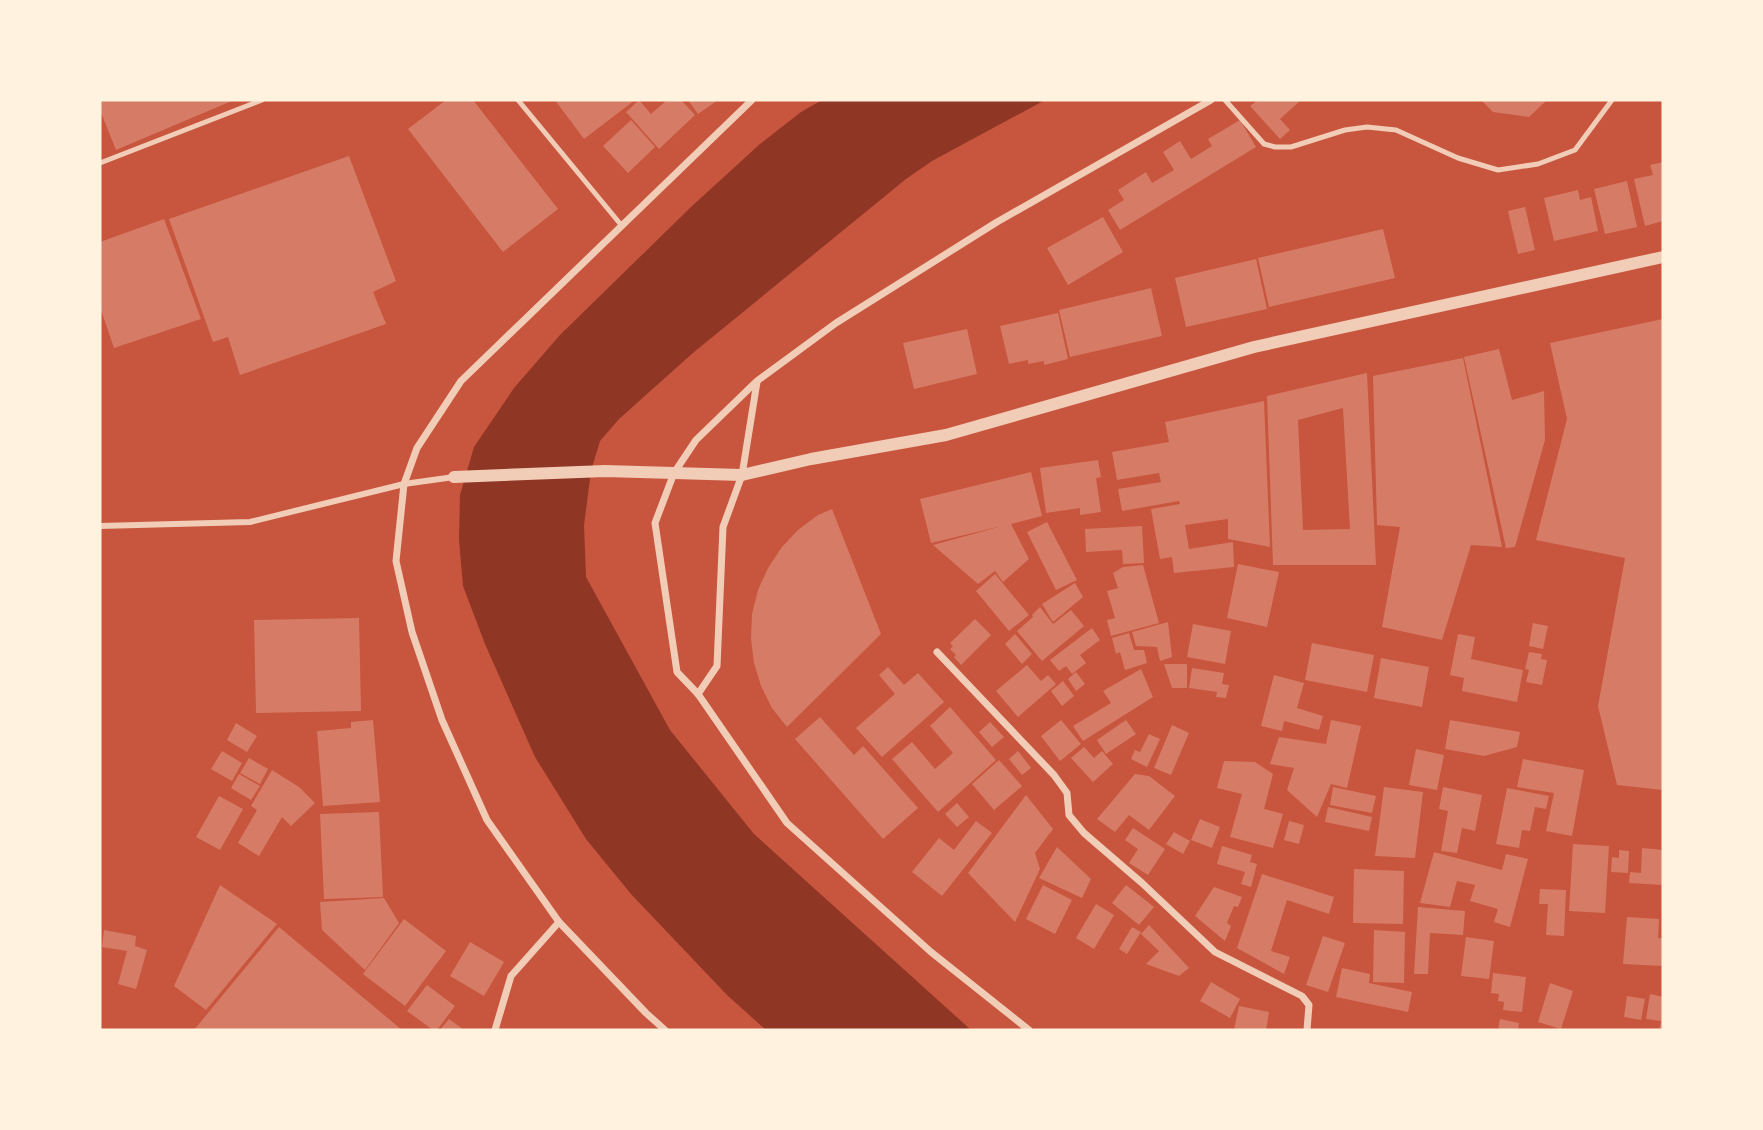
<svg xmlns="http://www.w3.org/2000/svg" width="1763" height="1130" viewBox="0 0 1763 1130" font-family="'Open Sans',sans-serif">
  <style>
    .water { fill: #8f3625 }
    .building { fill: #d67c66; fill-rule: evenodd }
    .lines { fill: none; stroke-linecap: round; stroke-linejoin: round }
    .service { stroke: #f1ccb7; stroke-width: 5 }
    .pedestrian { stroke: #f1ccb7; stroke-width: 6 }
    .minor { stroke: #f1ccb7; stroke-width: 7 }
    .tertiary { stroke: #f1ccb7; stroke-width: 12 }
  </style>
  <rect width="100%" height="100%" fill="#c8553d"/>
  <polygon class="water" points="822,100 1045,100 932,161 906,179 694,352 619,419 600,441 591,471 584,525 586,577 670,730 754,834 971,1030 766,1030 727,995 631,894 586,839 535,757 485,644 463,586 459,540 460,495 474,447 514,388 560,335 691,207 760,144 801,112"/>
  <g class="building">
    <polygon points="100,100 234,100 116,150 100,110"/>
    <polygon points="446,100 473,100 558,209 503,252 408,129"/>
    <polygon points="555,100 635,100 584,139"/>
    <polygon points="639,100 651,114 667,100 681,100 695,115 659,149 626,112"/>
    <polygon points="688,100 718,100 698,114"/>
    <polygon points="1258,100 1301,100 1280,119 1290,130 1280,139 1250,106"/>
    <polygon points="1481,100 1547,100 1529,117 1493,112"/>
    <polygon points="631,120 655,147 628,173 603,146"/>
    <polygon points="1240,120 1256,147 1120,230 1108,210 1124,200 1118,190 1146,172 1152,183 1174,170 1163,152 1180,141 1191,159 1212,146 1208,139"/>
    <polygon points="349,156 396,281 373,292 386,324 240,375 228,337 213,342 169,219"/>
    <polygon points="1663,162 1663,221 1645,226 1634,179 1653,175 1650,165"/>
    <polygon points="1627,181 1637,227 1605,234 1594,189"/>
    <polygon points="1578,190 1580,200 1591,197 1598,231 1554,241 1544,198"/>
    <polygon points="1525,207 1535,250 1518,254 1508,211"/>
    <polygon points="1103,217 1123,252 1068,285 1047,248"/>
    <polygon points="164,219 201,319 114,348 100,307 100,242"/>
    <polygon points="1383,229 1395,278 1269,307 1258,258"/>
    <polygon points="1256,259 1267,309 1186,327 1175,278"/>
    <polygon points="1151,288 1162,336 1070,357 1059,310"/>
    <polygon points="1058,313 1068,359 1044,365 1044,361 1028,364 1028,360 1009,364 1000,326"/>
    <polygon points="1663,319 1663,790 1617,785 1598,706 1625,558 1536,540 1567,419 1550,343"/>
    <polygon points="967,329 977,374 914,389 903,343"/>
    <polygon points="1499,349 1512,400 1544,391 1545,440 1515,547 1506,548 1464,357"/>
    <polygon points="1463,358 1502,547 1471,545 1442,640 1382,627 1400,527 1377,525 1373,376"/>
    <path d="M1367 373 1376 565H1273L1267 396ZM1343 408 1350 529 1303 530 1298 420Z"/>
    <polygon points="1264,401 1270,547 1228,539 1228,519 1185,525 1189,549 1233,542 1234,567 1174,573 1172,557 1160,559 1151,509 1180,504 1179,501 1122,511 1118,489 1161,482 1159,473 1117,480 1112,452 1169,442 1165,422"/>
    <polygon points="1098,460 1101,477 1096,478 1101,512 1080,515 1080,508 1046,513 1040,468"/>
    <polygon points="1031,472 1042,516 1011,524 1029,559 1003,582 995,571 978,584 933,545 1002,526 931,543 920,499"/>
    <polygon points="832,509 881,634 787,727 772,708 761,686 754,663 751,639 752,614 758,590 768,568 782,547 798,530 818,515"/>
    <polygon points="1047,522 1077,580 1056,590 1027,532"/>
    <polygon points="1142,526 1144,563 1123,564 1122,550 1086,552 1085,529"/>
    <polygon points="1238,564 1279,572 1267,627 1227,618"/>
    <polygon points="1143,565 1159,623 1111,636 1107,620 1115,618 1107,591 1118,588 1113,573 1123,567"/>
    <polygon points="995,574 1029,615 1009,631 976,591"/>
    <polygon points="1075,583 1083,597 1053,622 1042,604"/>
    <polygon points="1040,607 1053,624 1071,610 1084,626 1042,661 1017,631 1033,617 1032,615"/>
    <polygon points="359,618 361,711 256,713 254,620"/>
    <polygon points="975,619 991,635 961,665 954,657 956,655 950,649 953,646 950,643"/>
    <polygon points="1168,622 1172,657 1160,661 1157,647 1136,646 1132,632"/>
    <polygon points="1533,623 1548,626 1543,649 1529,646"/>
    <polygon points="1193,624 1231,631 1225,664 1187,657"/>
    <polygon points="1092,628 1100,640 1080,655 1086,663 1072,674 1066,666 1059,671 1050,660"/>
    <polygon points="1129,633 1134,650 1144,650 1147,663 1125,670 1120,652 1116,654 1112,638"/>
    <polygon points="1015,634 1032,654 1022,664 1005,644"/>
    <polygon points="1458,634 1475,637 1471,659 1523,670 1517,702 1462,691 1464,678 1450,675"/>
    <polygon points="1312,643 1374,655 1367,692 1305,680"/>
    <polygon points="1529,652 1542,654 1541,659 1547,660 1542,685 1526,682 1529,670 1525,669"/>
    <polygon points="1381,658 1429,667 1422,707 1374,698"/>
    <polygon points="1164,664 1187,664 1187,688 1172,688"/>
    <polygon points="1027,665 1041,681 1048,675 1056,684 1018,717 996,691"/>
    <polygon points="888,667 904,685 918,673 944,702 882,757 856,728 895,694 879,675"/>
    <polygon points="1192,668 1224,673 1222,684 1229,685 1226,698 1216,697 1217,692 1189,688"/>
    <polygon points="1141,669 1153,697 1083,741 1073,726 1111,703 1103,691"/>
    <polygon points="1076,672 1085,684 1076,691 1068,679"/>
    <polygon points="1274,675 1304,683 1297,708 1323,716 1319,730 1284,721 1282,731 1261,726"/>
    <polygon points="1063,681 1074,696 1062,706 1051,691"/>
    <polygon points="950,707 996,760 938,812 892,759 912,742 935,769 953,753 930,726"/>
    <polygon points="820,717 854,755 863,746 918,808 883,839 795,739"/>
    <polygon points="373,720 380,802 323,806 317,731 351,728 351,722"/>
    <polygon points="1061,720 1081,744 1060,761 1041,736"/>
    <polygon points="1126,720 1136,734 1106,754 1097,740"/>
    <polygon points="1331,720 1361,726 1347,788 1331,784 1317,817 1287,790 1294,768 1270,764 1279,737 1326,744"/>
    <polygon points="1450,720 1520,732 1517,747 1484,756 1445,749"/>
    <polygon points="990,722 1004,737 992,747 979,732"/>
    <polygon points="236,723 257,736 247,752 227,740"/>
    <polygon points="1172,725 1189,733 1171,775 1154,768"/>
    <polygon points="1149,734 1160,739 1147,767 1131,759 1135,750 1140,752"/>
    <polygon points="1084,747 1094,758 1102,751 1113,764 1093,782 1071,758"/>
    <polygon points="1416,749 1444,755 1437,790 1409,785"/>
    <polygon points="222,751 242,763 232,781 211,769"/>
    <polygon points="1018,751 1031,768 1022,775 1009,759"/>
    <polygon points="249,758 268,769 260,784 240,773"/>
    <polygon points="1523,759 1584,770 1572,836 1546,831 1554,793 1517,787"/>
    <polygon points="999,760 1022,786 994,810 972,784"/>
    <polygon points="1224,761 1255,762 1273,774 1264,809 1283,814 1273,848 1230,837 1242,794 1217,788"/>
    <polygon points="272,770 299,787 315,803 291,826 282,817 259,856 238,843 257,810 251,806"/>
    <polygon points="239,774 260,786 251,800 231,788"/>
    <polygon points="1135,774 1149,776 1175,796 1149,830 1129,815 1115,832 1097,819"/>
    <polygon points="1333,787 1376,796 1372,813 1330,805"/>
    <polygon points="1384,787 1423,792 1415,858 1375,856"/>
    <polygon points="1443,787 1482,795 1475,831 1462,828 1457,853 1441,851 1448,811 1439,809"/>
    <polygon points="1507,788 1549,796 1546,809 1535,807 1530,831 1522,830 1519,848 1496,844"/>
    <polygon points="1026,795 1053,829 1035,853 1040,869 1015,922 968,873"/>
    <polygon points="219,796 243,809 220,850 196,837"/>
    <polygon points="957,803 969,817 957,827 945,814"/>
    <polygon points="1328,807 1372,817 1369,831 1325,822"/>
    <polygon points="379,812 383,897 324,899 320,814"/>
    <polygon points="1200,819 1220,827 1212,848 1191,840"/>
    <polygon points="976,821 992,833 942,896 912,872 939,838 954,850"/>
    <polygon points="1289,821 1304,825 1299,844 1284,840"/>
    <polygon points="1133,828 1165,849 1148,875 1129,863 1138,849 1125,840"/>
    <polygon points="1174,832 1190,841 1183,854 1166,844"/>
    <polygon points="1573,844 1609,846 1605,913 1569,911"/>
    <polygon points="1222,846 1252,855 1250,862 1257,864 1251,887 1241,884 1245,872 1217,864"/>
    <polygon points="1057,847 1091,879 1082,898 1039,878"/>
    <polygon points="1642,848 1663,850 1663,885 1629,883 1630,872 1641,873"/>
    <polygon points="1619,850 1629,851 1628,873 1611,872 1612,857 1619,858"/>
    <polygon points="1434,852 1502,870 1506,854 1528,859 1510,927 1494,922 1498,909 1470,901 1475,885 1457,881 1450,907 1420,903"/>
    <polygon points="1354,869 1404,871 1403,924 1353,923"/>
    <polygon points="1262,874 1334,897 1329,914 1287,900 1271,951 1290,957 1284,974 1237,948"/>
    <polygon points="220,885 277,924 206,1010 174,986"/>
    <polygon points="1043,885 1072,900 1055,934 1026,919"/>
    <polygon points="1126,885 1154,907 1139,925 1112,903"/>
    <polygon points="1214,887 1242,897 1238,907 1234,906 1227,923 1231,926 1225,941 1195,916"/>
    <polygon points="1540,889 1566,890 1564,936 1546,935 1548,904 1539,904"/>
    <polygon points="384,898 399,923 365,970 322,930 320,902"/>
    <polygon points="1096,904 1114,915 1094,949 1076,938"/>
    <polygon points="1418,907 1465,911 1463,935 1430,933 1428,974 1414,974"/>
    <polygon points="1627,917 1659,919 1658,938 1663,938 1663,966 1623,964"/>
    <polygon points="404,919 446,951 405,1006 363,974"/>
    <polygon points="1149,925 1189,968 1179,976 1146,964 1159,951 1141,934"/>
    <polygon points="279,927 402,1030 194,1030"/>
    <polygon points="1132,927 1141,932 1127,954 1119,949"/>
    <polygon points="104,930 136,936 135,946 147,950 136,989 118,984 127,951 102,947"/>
    <polygon points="1374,930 1405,932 1404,983 1373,982"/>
    <polygon points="1323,936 1345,943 1328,992 1306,985"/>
    <polygon points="1466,937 1494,941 1489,979 1461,976"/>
    <polygon points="470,942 504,962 484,996 450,976"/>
    <polygon points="1342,968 1370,974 1369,983 1412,992 1408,1012 1336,997"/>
    <polygon points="1493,973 1526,977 1522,1012 1503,1010 1504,1002 1498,1001 1499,994 1491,993"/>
    <polygon points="1211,982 1240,999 1230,1018 1200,1001"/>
    <polygon points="1550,983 1573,991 1561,1029 1538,1022"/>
    <polygon points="427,985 455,1006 437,1030 433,1030 407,1011"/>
    <polygon points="1650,994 1663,997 1663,1030 1659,1030 1661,1021 1646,1019"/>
    <polygon points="1627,996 1645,999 1641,1020 1624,1017"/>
    <polygon points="1239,1006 1269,1012 1266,1030 1234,1030"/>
    <polygon points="449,1019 464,1030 440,1030"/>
    <polygon points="1500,1019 1519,1023 1518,1030 1498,1030"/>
  </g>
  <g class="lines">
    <g class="service">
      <polyline points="518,100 622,226"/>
      <polyline points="1225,100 1264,144 1275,147 1291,147 1345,130 1367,127 1396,130 1458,158 1498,170 1538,164 1575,150 1612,100"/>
      <polyline points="100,163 262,100"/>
    </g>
    <polyline class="pedestrian" points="100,526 250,522 404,484 454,477"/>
    <g class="minor">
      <polyline points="937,652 1054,775 1067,793 1069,815 1084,833 1142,883 1215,952 1302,996 1309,1005 1307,1030"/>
      <polyline points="698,694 717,666 723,527 742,475 757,382"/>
      <polyline points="495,1030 511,976 559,922"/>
      <polyline points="665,1030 646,1013 559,922 487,820 442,720 412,632 396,561 404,484 417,448 461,381 752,100"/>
      <polyline points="1029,1030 931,952 787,823 698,694 677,672 655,523 674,473 696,440 757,381 836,323 997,222 1211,100"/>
    </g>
    <polyline class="tertiary" points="454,477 605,471 742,475 811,459 946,435 1254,347 1663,257"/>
  </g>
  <rect width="1763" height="1130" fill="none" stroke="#fff3e0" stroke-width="203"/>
</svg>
